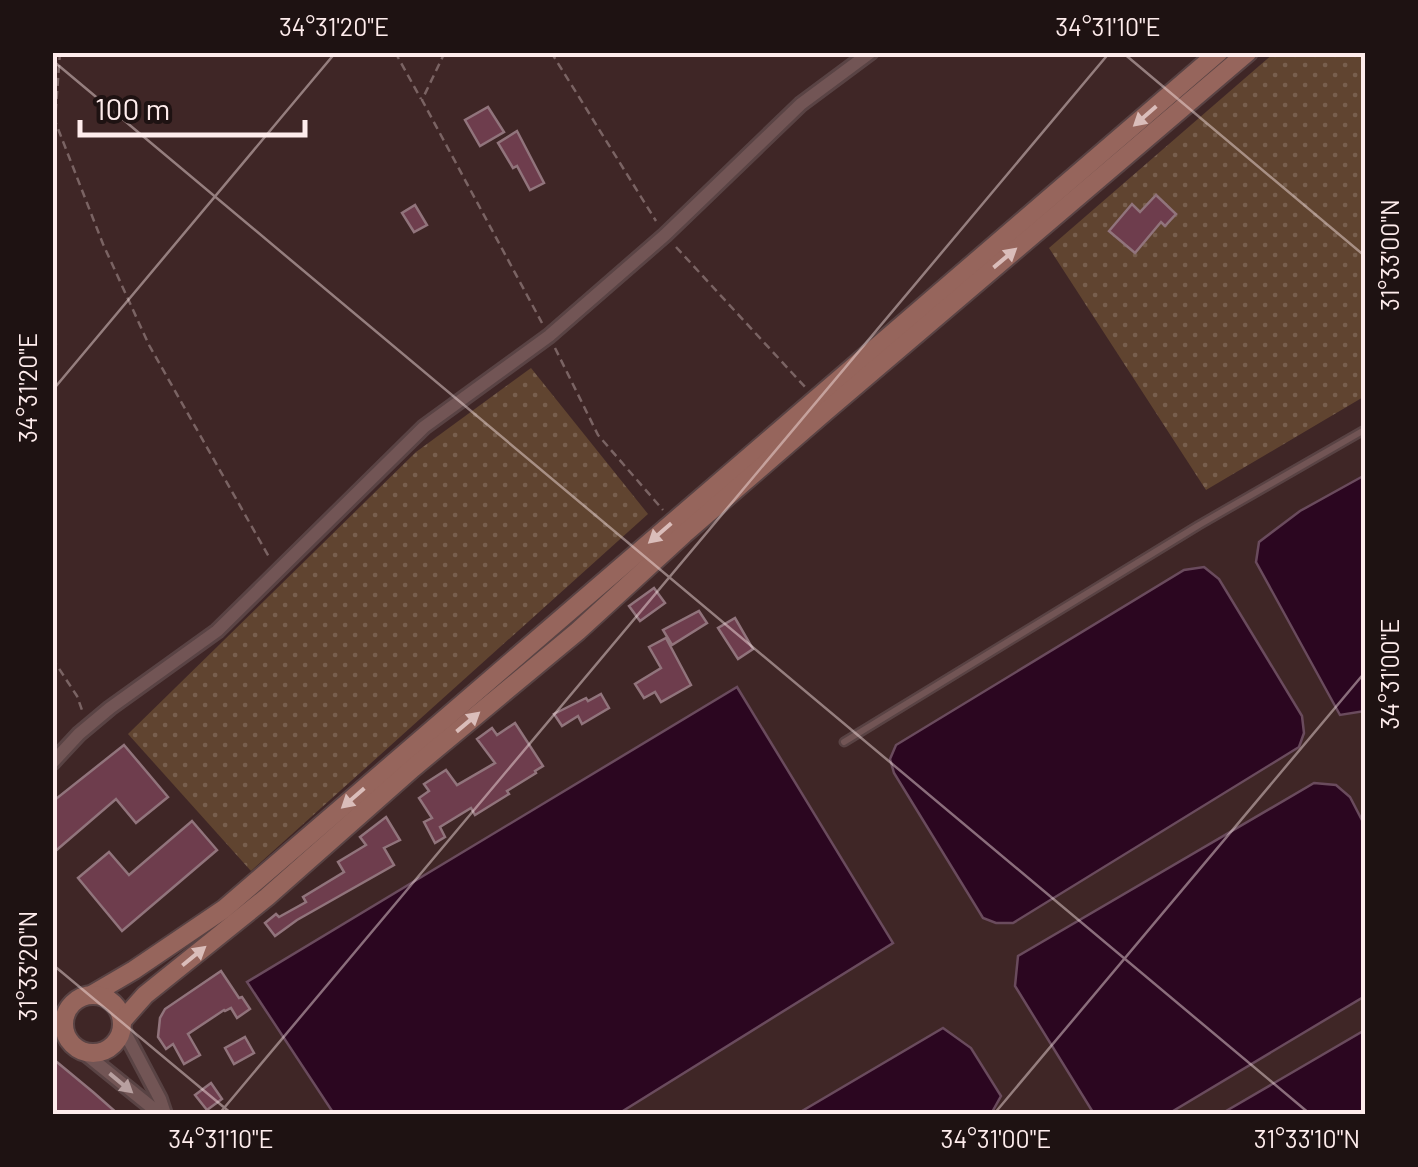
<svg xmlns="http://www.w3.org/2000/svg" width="1418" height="1167" viewBox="0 0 1418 1167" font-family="Barlow,sans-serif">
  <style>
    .grass { fill: url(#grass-dots) }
    .water { fill: #2b0620; stroke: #6a4b5d; stroke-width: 2.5 }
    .building { fill: #6e3d4d; stroke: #91747c; stroke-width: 2.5 }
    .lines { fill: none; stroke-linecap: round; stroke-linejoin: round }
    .lane-casing { stroke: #594344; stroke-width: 11 }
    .street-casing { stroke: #594344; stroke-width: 18 }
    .secondary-casing { stroke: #594344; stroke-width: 22 }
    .path { stroke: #7a6363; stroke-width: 2.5; stroke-dasharray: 8 5; stroke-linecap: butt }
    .lane { stroke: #725555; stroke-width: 6 }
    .street { stroke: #725555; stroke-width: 12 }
    .secondary { stroke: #96655c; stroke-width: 18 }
    .oneway { fill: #dabdba }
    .oneway2 { fill: #b8a0a0 }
    .ticks { fill: none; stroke: #feecec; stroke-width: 2.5; stroke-opacity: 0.45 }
    .neatline { fill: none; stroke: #feecec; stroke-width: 4 }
    .ticks-label { font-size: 25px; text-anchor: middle; fill: #feecec }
  </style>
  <defs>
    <pattern id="grass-dots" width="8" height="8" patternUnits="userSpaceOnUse" patternTransform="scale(2.5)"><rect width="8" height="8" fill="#604430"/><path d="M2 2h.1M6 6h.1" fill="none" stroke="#785f4e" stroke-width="1.8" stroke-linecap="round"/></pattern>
  </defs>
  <rect width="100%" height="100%" fill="#3f2626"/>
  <g class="grass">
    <polygon points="1274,53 1365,53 1365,396 1206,490 1049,248"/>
    <polygon points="531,368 648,514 251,871 128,734 416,452"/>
  </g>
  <g class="water">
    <polygon points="1365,475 1365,711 1340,715 1256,562 1259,542 1300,511"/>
    <polygon points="1204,567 1219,579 1302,716 1304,733 1299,747 1013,923 996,923 983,918 894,773 890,759 896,745 1184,570"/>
    <polygon points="737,687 893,943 618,1114 334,1114 247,982"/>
    <polygon points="1314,783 1336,785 1350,797 1365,826 1365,996 1168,1114 1094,1114 1015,986 1018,956"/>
    <polygon points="943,1028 971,1048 1001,1096 991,1114 797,1114"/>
    <polygon points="1365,1030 1365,1114 1221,1114"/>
  </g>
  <g class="building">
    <polygon points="488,107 504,132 480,146 465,120"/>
    <polygon points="517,131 544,183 530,190 517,166 513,168 498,143"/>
    <polygon points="1156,195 1176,214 1165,226 1161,222 1135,253 1109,231 1132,204 1140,212"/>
    <polygon points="415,205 427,225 414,232 402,213"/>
    <polygon points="654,588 665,603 640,621 629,606"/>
    <polygon points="699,611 707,623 672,645 663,630"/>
    <polygon points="735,618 753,649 738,659 718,628"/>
    <polygon points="666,638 691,685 661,702 655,692 644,698 635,684 661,668 649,647"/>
    <polygon points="601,694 609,708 582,724 578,716 562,726 554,714 586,698 588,701"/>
    <polygon points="515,723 543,766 535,771 536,773 507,791 509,794 475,815 471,808 440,827 445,837 435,843 424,822 432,818 419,798 429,791 424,784 446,770 457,785 495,763 477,739 492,728 497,735"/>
    <polygon points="124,745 168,797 136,823 116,799 52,854 52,802"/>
    <polygon points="386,817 400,840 384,848 394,865 297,920 275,936 265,923 276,914 279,917 306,902 303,897 344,872 338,862 366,845 360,837"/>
    <polygon points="192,821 217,850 122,931 78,878 109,852 129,875"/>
    <polygon points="221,971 239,998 242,997 250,1009 237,1018 231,1008 225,1011 224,1010 188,1034 200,1055 184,1064 173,1044 166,1049 158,1037 160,1018 165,1009"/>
    <polygon points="245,1037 254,1053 234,1064 225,1048"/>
    <polygon points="52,1058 93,1092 118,1114 52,1114"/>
    <polygon points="211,1083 222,1099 207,1110 195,1095"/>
  </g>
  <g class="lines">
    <g class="lane-casing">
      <polyline id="lane" points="844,742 1199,525 1366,429"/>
    </g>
    <g class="street-casing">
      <g id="street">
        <polyline points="52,763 79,734 110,708 217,631 424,427 549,336 665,235 801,104 871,52"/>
        <polyline points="122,1027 160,1099 165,1114"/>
        <polyline points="82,1051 160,1114"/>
      </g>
    </g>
    <g class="secondary-casing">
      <g id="secondary">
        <polyline points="93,994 134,970 224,909 1219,52"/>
        <circle cx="93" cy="1024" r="29"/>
        <polyline points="122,1021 145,995 267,897 413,768 578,631 684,534 825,412 1248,52"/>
      </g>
    </g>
    <g class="path">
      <polyline points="60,52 55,121 103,244 149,345 269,557"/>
      <polyline points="395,52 421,99"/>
      <polyline points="445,52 422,100 542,323"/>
      <polyline points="551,52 656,221"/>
      <polyline points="676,247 806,388"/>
      <polyline points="52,339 56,344 52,347"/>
      <polyline points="555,348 598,435 663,510"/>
      <polyline points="52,658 77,696 83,713"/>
    </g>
    <use href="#lane" class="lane"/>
    <use href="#street" class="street"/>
    <use href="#secondary" class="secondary"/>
  </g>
  <defs><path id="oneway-solid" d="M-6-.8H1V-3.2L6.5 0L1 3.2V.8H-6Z" transform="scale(2.5)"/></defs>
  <g class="oneway">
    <use href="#oneway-solid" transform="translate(1145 116) rotate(139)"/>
    <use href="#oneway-solid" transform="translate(1005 258) rotate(-40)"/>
    <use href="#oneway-solid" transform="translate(660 533) rotate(139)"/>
    <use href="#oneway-solid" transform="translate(468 722) rotate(-40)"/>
    <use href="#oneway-solid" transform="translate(353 798) rotate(139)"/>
    <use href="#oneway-solid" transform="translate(194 956) rotate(-39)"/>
  </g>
  <use class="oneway2" href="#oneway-solid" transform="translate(121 1083) rotate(40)"/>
  <path class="ticks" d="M1122 52 1366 257M52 60 1310 1114M52 391 336 52M52 964 232 1114M219 1114 1110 52M994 1114 1366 671"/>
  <rect width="1418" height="1167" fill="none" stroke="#1e1212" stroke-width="110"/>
  <path d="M80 120v15h225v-15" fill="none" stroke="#feecec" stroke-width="5"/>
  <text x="95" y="120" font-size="30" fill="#feecec" stroke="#1e1212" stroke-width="8" paint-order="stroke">100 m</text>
  <rect x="55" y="55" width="1308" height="1057" class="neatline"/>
  <g class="ticks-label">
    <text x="334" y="36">34°31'20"E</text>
    <text x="1108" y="36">34°31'10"E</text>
    <text transform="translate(1390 255) rotate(-90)" y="9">31°33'00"N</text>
    <text transform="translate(28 388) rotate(-90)" y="9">34°31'20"E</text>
    <text transform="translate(1390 674) rotate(-90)" y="9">34°31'00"E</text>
    <text transform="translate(28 966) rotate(-90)" y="9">31°33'20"N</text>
    <text x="221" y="1148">34°31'10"E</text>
    <text x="996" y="1148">34°31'00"E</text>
    <text x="1307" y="1148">31°33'10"N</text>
  </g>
</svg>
